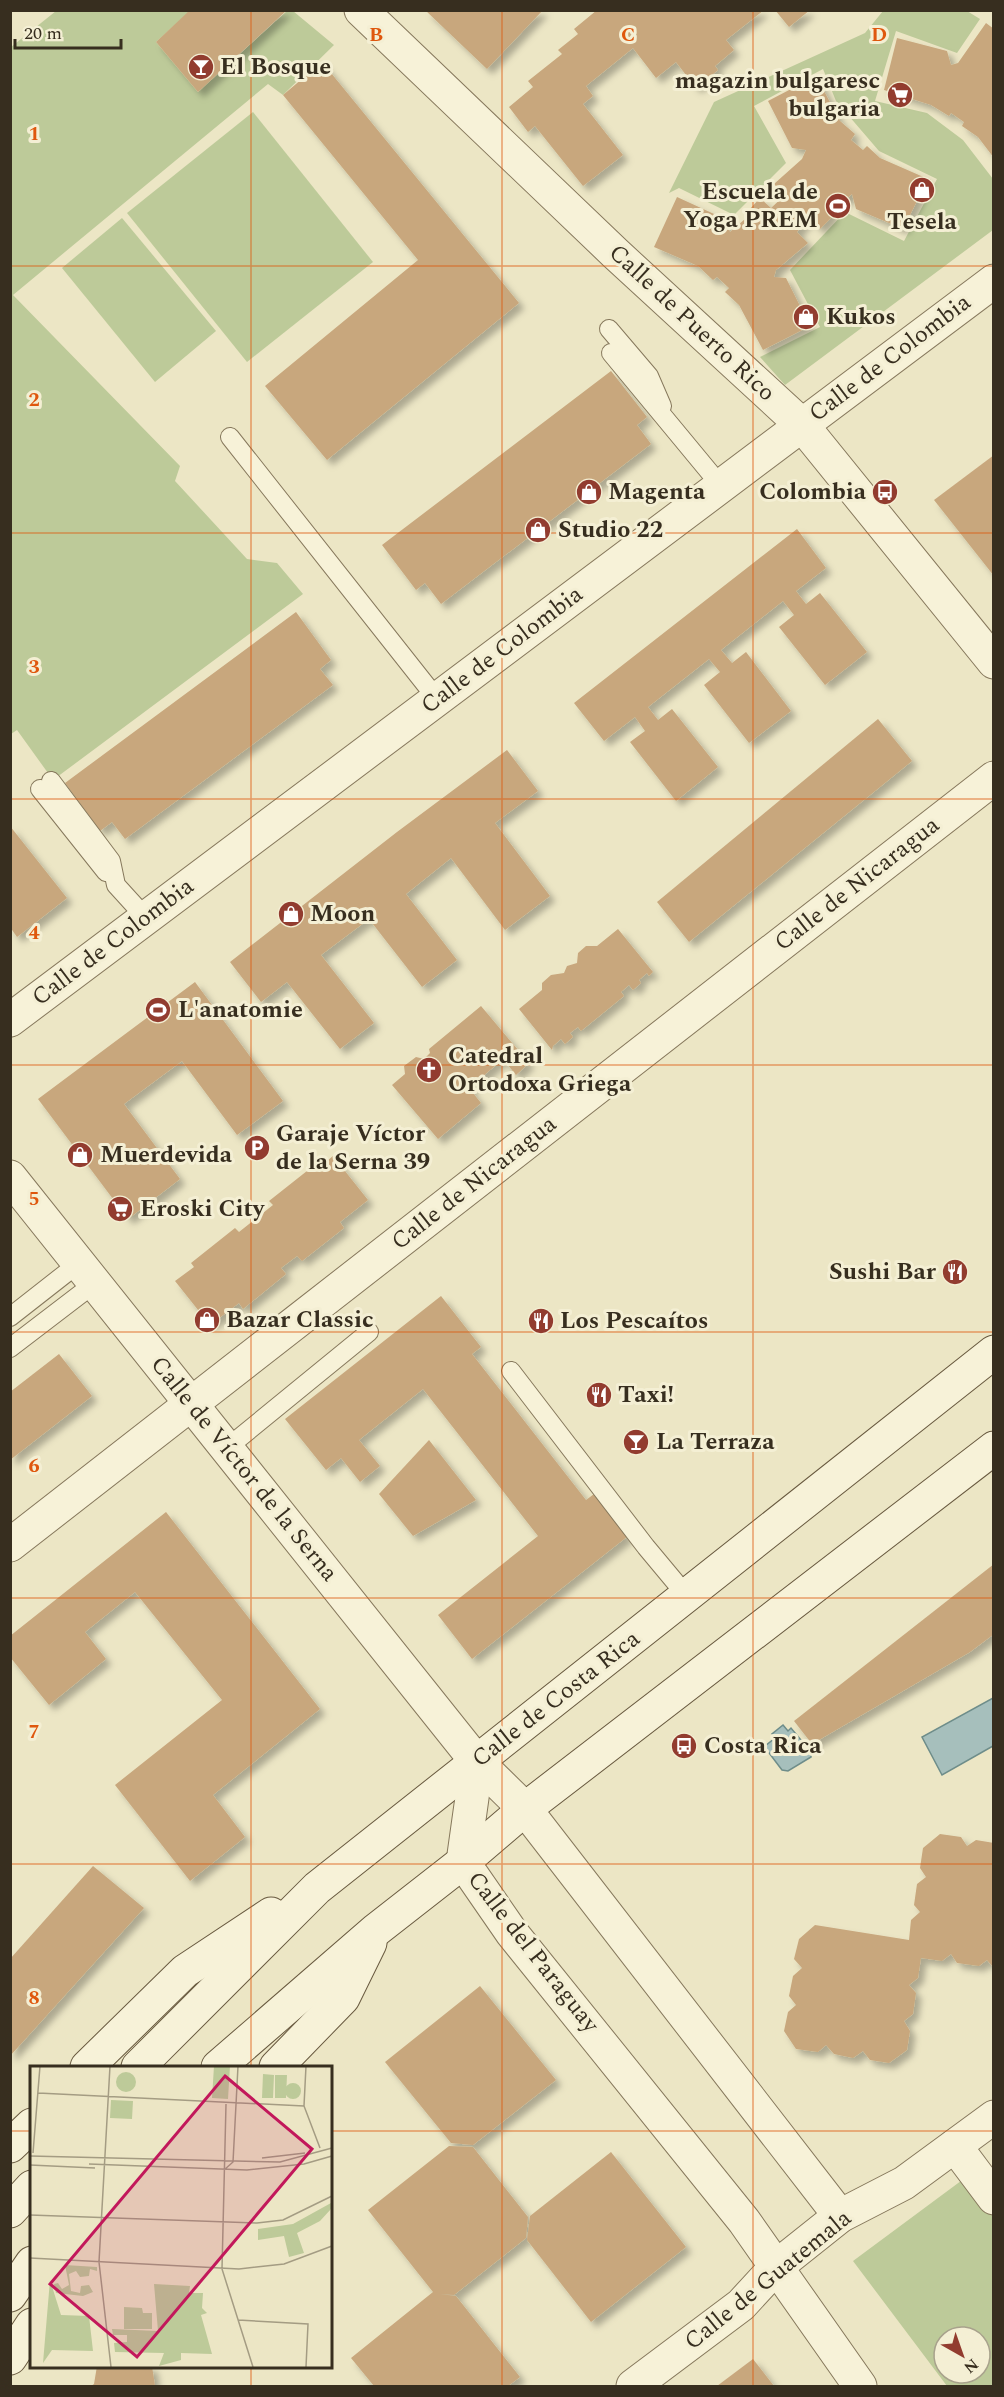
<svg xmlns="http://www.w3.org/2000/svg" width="1004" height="2397" viewBox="0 0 1004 2397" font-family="Spectral,serif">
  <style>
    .green { fill: #bdca99; fill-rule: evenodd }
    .water { fill: #a6bfbc; stroke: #6e8d8a; stroke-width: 1.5 }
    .building { fill: #c8a77d; filter: url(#shadow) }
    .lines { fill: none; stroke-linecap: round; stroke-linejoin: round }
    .lane-casing { stroke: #86785c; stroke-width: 20 }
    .street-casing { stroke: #86785c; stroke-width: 35 }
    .secondary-casing { stroke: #68593f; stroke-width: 35 }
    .lane { stroke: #f7f2d8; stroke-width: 18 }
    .street { stroke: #f7f2d8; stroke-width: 33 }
    .secondary { stroke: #f7f2d8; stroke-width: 33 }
    .grid { fill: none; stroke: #df570d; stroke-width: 1.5; stroke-opacity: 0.55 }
    .labels { text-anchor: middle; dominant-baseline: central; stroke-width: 6; stroke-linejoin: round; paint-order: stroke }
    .poi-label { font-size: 24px; font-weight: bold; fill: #372e1f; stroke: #f4efd4; text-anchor: start }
    .street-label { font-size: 24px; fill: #372e1f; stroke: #f4efd4 }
    .inset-road { fill: none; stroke: #a49c83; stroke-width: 1.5 }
    .view { fill: #c2185b; fill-opacity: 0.15; stroke: #c2185b; stroke-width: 3 }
    .inset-edge { fill: none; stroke: #372e1f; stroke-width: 3 }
    .grid-label { font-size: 20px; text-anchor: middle; font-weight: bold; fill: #df570d; stroke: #f4efd4; stroke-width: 6; stroke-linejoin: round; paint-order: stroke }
  </style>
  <defs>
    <filter id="shadow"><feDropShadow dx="5.5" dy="5.5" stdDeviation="3" flood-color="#0004"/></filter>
  </defs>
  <rect width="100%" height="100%" fill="#ece6c5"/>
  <g class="green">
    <polygon points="56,11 190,11 156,42 198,92 287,11 293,11 334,45 283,95 268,84 13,295 180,466 175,481 247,559 277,563 303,594 53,780 17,730 11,734 11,47"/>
    <polygon points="883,11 967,11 980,19 957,53 896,31 875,101 927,113 963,140 993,179 993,230 785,385 760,357 820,327 790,270 845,212 904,241 937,179 879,151 836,101 823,69 754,106 786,163 734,215 679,188 669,193 714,102 865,33"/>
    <polygon points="253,112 373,262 247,362 127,213"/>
    <polygon points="122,218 216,331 155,382 62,268"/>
    <path d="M969 2175 993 2208V2386H947L853 2261ZM944 2337H980V2373H944Z"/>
  </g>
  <g class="water">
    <polygon points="993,1698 993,1746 942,1775 922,1737"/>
    <polygon points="783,1725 788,1731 791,1728 811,1752 811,1757 788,1771 782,1770 766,1749 765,1746 775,1738 772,1734"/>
  </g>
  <g class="building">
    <polygon points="190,10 287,10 198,92 156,42"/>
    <polygon points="425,10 543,10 487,69"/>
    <polygon points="597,10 764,10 726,40 734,50 715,66 718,70 696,88 676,62 656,78 633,48 586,86 593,96 583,104 623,155 583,186 535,126 528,132 509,107 533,87 528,81 562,54 558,50 578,34 574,29"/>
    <polygon points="775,10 810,10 789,27"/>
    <polygon points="986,23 994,29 994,158 978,137 962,126 964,122 951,113 949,116 931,105 884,90 897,38 947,51 951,65 958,63"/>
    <polygon points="322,62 519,303 327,460 265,386 418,260 283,95"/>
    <polygon points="816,76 840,121 855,134 851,140 863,150 867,146 880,158 928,179 903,229 856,209 852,194 830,213 833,216 820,229 809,218 797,232 808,243 776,270 774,277 786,278 810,326 763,350 739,305 725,292 729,288 717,277 713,280 698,266 654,247 677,197 725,219 730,232 745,219 748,222 754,216 748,211 760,198 771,208 785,195 774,184 802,159 806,150 792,148 768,101"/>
    <polygon points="611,371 647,417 637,425 651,444 441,604 425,583 416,590 382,545"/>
    <polygon points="994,455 994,576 934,500"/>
    <polygon points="797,529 826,568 796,591 806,604 820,593 867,652 825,685 779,627 794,615 783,601 721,650 732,663 746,652 791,711 749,743 704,685 720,672 709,659 648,707 658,720 672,709 718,767 676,801 630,742 645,731 635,717 604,741 574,703"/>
    <polygon points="296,612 331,660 320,669 333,685 125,839 112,822 100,831 65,783"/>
    <polygon points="878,719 912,761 689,942 657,902"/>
    <polygon points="507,750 538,791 495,823 550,896 505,930 451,858 406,894 457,960 422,987 369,919 321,955 374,1023 340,1049 287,982 261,1002 230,962 397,832"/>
    <polygon points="10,826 67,898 17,937 10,927"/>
    <polygon points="618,929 653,972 649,976 647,973 639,980 641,983 633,990 629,985 621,992 624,996 581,1031 578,1027 570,1033 573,1037 565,1044 561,1039 553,1046 552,1050 519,1009 542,990 542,983 551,975 564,973 567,966 577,963 578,953 586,946 597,946"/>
    <polygon points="195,982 283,1101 237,1135 182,1061 124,1104 180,1179 128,1219 38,1099"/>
    <polygon points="481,1006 529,1063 516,1075 503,1059 469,1088 481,1103 438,1139 392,1085 405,1074 404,1066 416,1057 424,1059 430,1053 429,1049"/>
    <polygon points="333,1156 368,1200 340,1222 344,1228 302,1261 297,1256 281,1268 286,1274 243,1309 239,1303 210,1325 175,1281 194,1267 191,1263 235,1228 239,1232 273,1205 269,1201 312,1167 315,1171"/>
    <polygon points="441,1296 481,1347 472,1354 586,1500 594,1494 628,1536 472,1659 438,1615 538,1536 423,1389 359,1440 380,1466 360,1482 341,1458 326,1470 285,1419"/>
    <polygon points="59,1354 92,1396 10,1460 10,1392"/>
    <polygon points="429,1440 476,1500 413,1536 379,1494"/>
    <polygon points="166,1512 320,1709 213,1795 245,1837 190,1881 115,1785 222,1700 135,1592 85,1632 106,1659 49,1705 10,1657 10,1636"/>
    <polygon points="994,1564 994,1634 970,1652 812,1744 794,1721"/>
    <polygon points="940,1834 961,1837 967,1846 976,1840 994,1843 994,1968 987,1960 979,1966 957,1963 951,1954 942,1961 921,1958 918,1978 909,1985 916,1993 913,2014 904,2021 910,2031 907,2050 889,2063 870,2060 863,2051 853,2058 834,2054 826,2045 818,2052 796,2049 784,2031 788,2012 796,2005 789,1996 793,1976 802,1968 794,1959 799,1939 815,1925 909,1940 911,1920 920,1912 914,1905 917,1884 926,1877 920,1868 923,1848"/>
    <polygon points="93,1866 144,1908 10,2056 10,1959"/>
    <polygon points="480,1986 556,2080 473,2145 451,2143 385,2062"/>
    <polygon points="449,2146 473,2147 528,2217 526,2238 454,2295 440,2294 456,2296 520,2377 508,2386 374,2386 351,2358 433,2292 368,2210"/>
    <polygon points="611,2152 686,2247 591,2322 527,2240 530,2216"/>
    <polygon points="753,2359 774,2386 717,2386"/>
    <polygon points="97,2366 152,2366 155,2386 91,2386 94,2384"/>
  </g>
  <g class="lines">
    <g class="lane-casing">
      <g id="lane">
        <polyline points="609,329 649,376 662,406"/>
        <polyline points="611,353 721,486"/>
        <polyline points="230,437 437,699"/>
        <polyline points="51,781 111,861 116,885 146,918"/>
        <polyline points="40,789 106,872"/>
        <polyline points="10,1317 79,1263"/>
        <polyline points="10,1348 95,1283"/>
        <polyline points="511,1371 646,1547 686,1595"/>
        <polyline points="227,1448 369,1332"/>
      </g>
    </g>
    <g class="street-casing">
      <g id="street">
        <polyline points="361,10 615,253 802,425 994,662"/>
        <polyline points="10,1020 994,281"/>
        <polyline points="10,1177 477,1762 525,1809 840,2216"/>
        <polyline points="10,1545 994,778"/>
        <polyline points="477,1762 463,1862 512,1933 744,2221 860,2386"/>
        <polyline points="955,2146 994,2198"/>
        <polyline points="633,2386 741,2305 776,2267 840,2216 904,2183 994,2117"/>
      </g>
    </g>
    <g class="secondary-casing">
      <g id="secondary">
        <polyline points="87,2067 185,1971 271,1914"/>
        <polyline points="138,2067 317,1888 994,1352"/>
        <polyline points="218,2067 376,1930 463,1862 525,1809 994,1448"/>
        <polyline points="276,2067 343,1998 370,1943"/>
        <polyline points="10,2146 32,2125"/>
        <polyline points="10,2211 32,2187"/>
        <polyline points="10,2295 32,2263"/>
        <polyline points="10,2358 32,2325"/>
      </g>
    </g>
    <use href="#lane" class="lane"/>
    <use href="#street" class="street"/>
    <use href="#secondary" class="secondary"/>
  </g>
  <path class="grid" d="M251 10V2067M502 10V2386M753 10V2386M10 266H994M10 533H994M10 799H994M10 1065H994M10 1332H994M10 1598H994M10 1864H994M10 2131H32M330 2131H994M251 2366V2386"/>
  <defs>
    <g id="bar-disc" transform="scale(1.35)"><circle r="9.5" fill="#923c2f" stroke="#f4efd4"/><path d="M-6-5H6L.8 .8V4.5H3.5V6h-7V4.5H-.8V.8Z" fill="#fff"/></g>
    <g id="supermarket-disc" transform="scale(1.35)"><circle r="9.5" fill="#923c2f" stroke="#f4efd4"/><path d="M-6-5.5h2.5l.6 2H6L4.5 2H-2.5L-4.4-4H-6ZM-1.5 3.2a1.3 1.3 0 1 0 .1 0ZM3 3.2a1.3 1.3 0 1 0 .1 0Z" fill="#fff"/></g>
    <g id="shop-disc" transform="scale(1.35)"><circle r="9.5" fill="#923c2f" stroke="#f4efd4"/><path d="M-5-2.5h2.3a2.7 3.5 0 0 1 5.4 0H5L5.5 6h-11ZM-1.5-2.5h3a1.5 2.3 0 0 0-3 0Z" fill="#fff"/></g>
    <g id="stadium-disc" transform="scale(1.35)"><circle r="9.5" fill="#923c2f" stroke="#f4efd4"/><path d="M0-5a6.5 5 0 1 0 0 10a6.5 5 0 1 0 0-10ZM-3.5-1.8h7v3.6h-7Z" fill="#fff"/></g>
    <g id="bus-disc" transform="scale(1.35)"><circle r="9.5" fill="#923c2f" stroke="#f4efd4"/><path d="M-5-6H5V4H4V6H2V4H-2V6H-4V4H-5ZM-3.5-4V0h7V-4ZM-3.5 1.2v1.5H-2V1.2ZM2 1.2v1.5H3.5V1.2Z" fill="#fff"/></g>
    <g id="church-disc" transform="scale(1.35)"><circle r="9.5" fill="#923c2f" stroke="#f4efd4"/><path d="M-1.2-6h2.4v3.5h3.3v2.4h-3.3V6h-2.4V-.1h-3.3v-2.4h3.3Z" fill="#fff"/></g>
    <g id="parking-disc" transform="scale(1.35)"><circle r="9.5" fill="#923c2f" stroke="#f4efd4"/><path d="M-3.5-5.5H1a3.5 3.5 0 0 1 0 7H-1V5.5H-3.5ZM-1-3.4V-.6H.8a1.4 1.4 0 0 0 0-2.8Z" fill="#fff"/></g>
    <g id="restaurant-disc" transform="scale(1.35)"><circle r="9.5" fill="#923c2f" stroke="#f4efd4"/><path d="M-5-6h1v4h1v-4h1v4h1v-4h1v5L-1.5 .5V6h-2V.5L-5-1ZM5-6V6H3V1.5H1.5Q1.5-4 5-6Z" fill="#fff"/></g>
  </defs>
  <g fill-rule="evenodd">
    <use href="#bar-disc" x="201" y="67"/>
    <use href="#supermarket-disc" x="900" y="95"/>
    <use href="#shop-disc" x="922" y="190"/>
    <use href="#stadium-disc" x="838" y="206"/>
    <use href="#shop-disc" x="806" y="317"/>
    <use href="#shop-disc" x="589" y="492"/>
    <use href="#bus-disc" x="885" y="492"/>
    <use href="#shop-disc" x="538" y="530"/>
    <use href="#shop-disc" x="291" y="914"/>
    <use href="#stadium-disc" x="158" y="1010"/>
    <use href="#church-disc" x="429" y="1070"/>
    <use href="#parking-disc" x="257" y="1148"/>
    <use href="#shop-disc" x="80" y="1155"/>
    <use href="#supermarket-disc" x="120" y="1209"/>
    <use href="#restaurant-disc" x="955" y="1272"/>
    <use href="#shop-disc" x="207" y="1320"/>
    <use href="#restaurant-disc" x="541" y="1321"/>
    <use href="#restaurant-disc" x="599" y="1395"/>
    <use href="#bar-disc" x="636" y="1442"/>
    <use href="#bus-disc" x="684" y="1746"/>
  </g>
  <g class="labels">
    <g class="poi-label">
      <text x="220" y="67">El Bosque</text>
      <text x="880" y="81" text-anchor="end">magazin bulgaresc<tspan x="880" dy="28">bulgaria</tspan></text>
      <text x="818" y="192" text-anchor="end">Escuela de<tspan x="818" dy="28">Yoga PREM</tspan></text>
      <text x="922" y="222" text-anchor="middle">Tesela</text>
      <text x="826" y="317">Kukos</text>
      <text x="608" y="492">Magenta</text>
      <text x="866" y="492" text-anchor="end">Colombia</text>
      <text x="558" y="530">Studio 22</text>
      <text x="310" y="914">Moon</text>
      <text x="178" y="1010">L'anatomie</text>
      <text x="448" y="1056">Catedral<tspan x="448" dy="28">Ortodoxa Griega</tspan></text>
      <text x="276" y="1134">Garaje Víctor<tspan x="276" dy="28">de la Serna 39</tspan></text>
      <text x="100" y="1155">Muerdevida</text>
      <text x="140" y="1209">Eroski City</text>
      <text x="936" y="1272" text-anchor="end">Sushi Bar</text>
      <text x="226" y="1320">Bazar Classic</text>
      <text x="560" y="1321">Los Pescaítos</text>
      <text x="618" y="1395">Taxi!</text>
      <text x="656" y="1442">La Terraza</text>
      <text x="704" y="1746">Costa Rica</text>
    </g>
    <g class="street-label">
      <text transform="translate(692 323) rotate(43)">Calle de Puerto Rico</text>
      <text transform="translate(890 358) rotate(-37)">Calle de Colombia</text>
      <text transform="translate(502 650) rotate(-37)">Calle de Colombia</text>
      <text transform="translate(857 884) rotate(-38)">Calle de Nicaragua</text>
      <text transform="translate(113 942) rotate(-37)">Calle de Colombia</text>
      <text transform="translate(474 1183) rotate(-38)">Calle de Nicaragua</text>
      <text transform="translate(244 1469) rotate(51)">Calle de Víctor de la Serna</text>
      <text transform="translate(556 1699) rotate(-38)">Calle de Costa Rica</text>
      <text transform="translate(533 1952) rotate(52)">Calle del Paraguay</text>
      <text transform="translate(768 2280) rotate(-39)">Calle de Guatemala</text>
    </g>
  </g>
  <g transform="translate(30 2066)">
    <rect width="302" height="302" fill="#ece6c5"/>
    <path d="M184 0H200L198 33 182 32ZM86 16a10 10 0 1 1 20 0a10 10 0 1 1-20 0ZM233 8 244 9 243 32H232ZM245 9H257L256 32H245ZM255 25a8 8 0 1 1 16 0a8 8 0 1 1-16 0ZM81 34 103 35 102 53 80 52ZM301 137V143L290 155 267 167 274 187 259 191 254 170 228 174V163L263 158ZM35 199 67 201V205L60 203 59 210 50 211 46 205 39 208 41 225 50 227 51 220 59 219 63 226 53 230 26 227 24 218 28 217 32 223 39 219ZM20 214 31 249 59 250 63 285 22 284 13 297ZM124 218 160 220 159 227H173L172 242 177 247 171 249 182 288 151 287V294L129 300 134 287 85 286 84 277 97 276V269H83L82 263 128 265ZM94 241 112 242 113 247H122V263H94Z" fill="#bdca99"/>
    <path class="inset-road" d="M80 0 69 196 81 301M276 0 274 40 290 82M8 27 274 40M196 38 192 203 223 301M3 87 10 0M0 90 250 96 302 82M232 92 275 87M59 98 217 104 274 98 302 90M0 99 65 102M194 104 203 96 208 0M0 149 227 157 253 154 302 130M0 192 209 203 254 198 302 180M208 254 278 258 276 301"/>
    <path class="view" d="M195 10 282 83 107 291 20 218Z"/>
    <rect width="302" height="302" class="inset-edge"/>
  </g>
  <g class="grid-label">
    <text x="376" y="41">B</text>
    <text x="628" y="41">C</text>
    <text x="879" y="41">D</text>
    <text x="34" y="140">1</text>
    <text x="34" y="406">2</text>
    <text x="34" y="673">3</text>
    <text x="34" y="939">4</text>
    <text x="34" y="1205">5</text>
    <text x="34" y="1472">6</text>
    <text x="34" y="1738">7</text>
    <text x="34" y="2004">8</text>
  </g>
  <rect width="1004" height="2397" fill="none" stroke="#372e1f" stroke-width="24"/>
  <g transform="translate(962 2355) rotate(140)"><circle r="28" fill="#f4efd4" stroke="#a8a28c" stroke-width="1.5"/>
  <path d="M0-4.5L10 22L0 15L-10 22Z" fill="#923c2f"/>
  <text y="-9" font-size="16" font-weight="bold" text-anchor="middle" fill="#372e1f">N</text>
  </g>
  <path d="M15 39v9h106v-9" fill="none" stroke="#372e1f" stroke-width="3"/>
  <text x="24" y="39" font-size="18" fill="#372e1f" stroke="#f4efd4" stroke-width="4.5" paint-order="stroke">20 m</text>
</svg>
